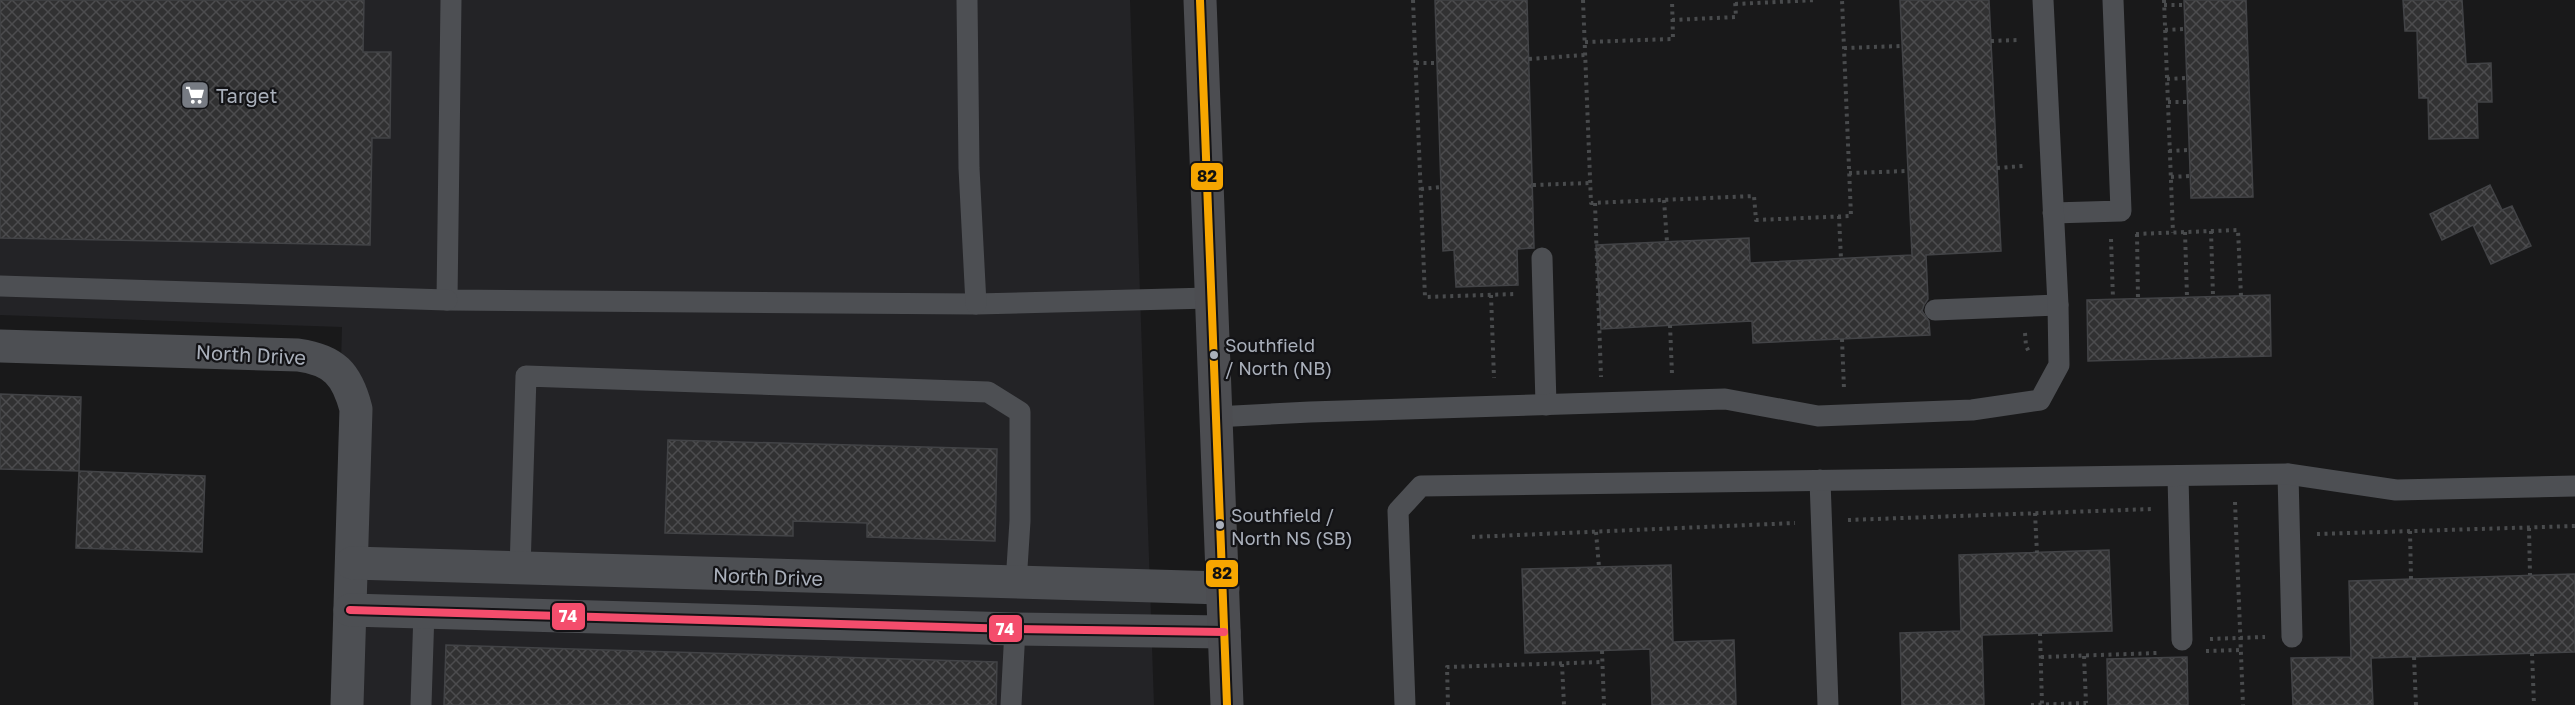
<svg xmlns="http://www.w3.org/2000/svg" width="2575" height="705" viewBox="0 0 2575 705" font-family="'Golos Text',sans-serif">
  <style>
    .built { fill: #232326 }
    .building { fill: url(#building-cross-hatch); stroke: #424346; stroke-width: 1.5 }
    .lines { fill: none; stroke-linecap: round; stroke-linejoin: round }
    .path { stroke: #494b4d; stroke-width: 4; stroke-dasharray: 3 4.5; stroke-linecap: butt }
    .lane { stroke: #4d4f53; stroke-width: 21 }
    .street { stroke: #4d4f53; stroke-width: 33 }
    .secondary { stroke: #4c4d51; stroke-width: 33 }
    .bus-1-casing { stroke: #131316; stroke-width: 12 }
    .bus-2-casing { stroke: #131316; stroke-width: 12 }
    .bus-1 { stroke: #f7a600; stroke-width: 8 }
    .bus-2 { stroke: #f44d6c; stroke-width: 8 }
    .bus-dot { fill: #aab0bb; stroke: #131316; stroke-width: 2 }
    .labels { text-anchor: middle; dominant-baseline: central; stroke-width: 4.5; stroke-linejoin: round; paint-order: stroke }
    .bus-label { font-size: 18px; fill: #aab0bb; stroke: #131316; text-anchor: start }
    .poi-label { font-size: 20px; fill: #aab0bb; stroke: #131316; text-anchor: start }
    .street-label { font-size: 20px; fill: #aab0bb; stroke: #131316 }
    .line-badge { stroke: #131316; stroke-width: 2 }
    .badge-label { font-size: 16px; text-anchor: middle; font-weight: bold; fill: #fff }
    .pale-badge-label { font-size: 16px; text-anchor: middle; font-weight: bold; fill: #111 }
  </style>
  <defs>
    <pattern id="building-cross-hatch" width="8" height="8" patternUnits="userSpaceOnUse" patternTransform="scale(1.5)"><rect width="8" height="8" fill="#313132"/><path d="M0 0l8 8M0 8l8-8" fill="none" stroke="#4c4c4e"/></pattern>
  </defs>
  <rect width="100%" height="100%" fill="#19191a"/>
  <polygon class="built" points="0,0 1130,0 1154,705 331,705 342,327 0,315"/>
  <g class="building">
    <polygon points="0,0 364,0 363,52 391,52 390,138 372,138 370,245 0,238"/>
    <polygon points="1435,0 1527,0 1534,248 1517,249 1518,285 1456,287 1454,250 1443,251"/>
    <polygon points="1900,0 1989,0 2001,251 1926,255 1928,299 1924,305 1922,311 1929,321 1930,335 1753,343 1752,321 1601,329 1596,245 1749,238 1750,263 1912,255"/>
    <polygon points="2184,0 2246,0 2253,197 2191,198"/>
    <polygon points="2403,0 2462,0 2466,64 2491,63 2492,102 2477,102 2478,138 2429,139 2428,98 2419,98 2417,31 2405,31"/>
    <polygon points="2490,185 2502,210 2512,206 2531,246 2491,264 2473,225 2442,240 2430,214"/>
    <polygon points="2270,295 2271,356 2088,361 2087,300"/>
    <polygon points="0,394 81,397 79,471 0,469"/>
    <polygon points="668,440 997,449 995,541 867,537 867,523 793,521 793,536 665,533"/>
    <polygon points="79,471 205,476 202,552 76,548"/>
    <polygon points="2109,550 2112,631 1982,635 1984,705 1902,705 1900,633 1961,631 1959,555"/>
    <polygon points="1671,565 1673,642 1734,640 1736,705 1652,705 1650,649 1525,653 1522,569"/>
    <polygon points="2575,574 2575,652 2371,658 2373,705 2293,705 2291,658 2351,657 2349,581"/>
    <polygon points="446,645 997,662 996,705 444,705"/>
    <polygon points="2187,657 2188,705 2108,705 2107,659"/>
  </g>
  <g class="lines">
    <g class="path">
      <polyline points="1413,0 1425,297 1514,294"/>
      <polyline points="1583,0 1591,203 1754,196 1756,220 1851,216 1842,0"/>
      <polyline points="2164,0 2173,233"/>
      <polyline points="1735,4 1817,0"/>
      <polyline points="2164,5 2184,5"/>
      <polyline points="1672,20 1736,17 1735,0"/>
      <polyline points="2165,30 2185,29"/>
      <polyline points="1991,41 2017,40"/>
      <polyline points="1585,42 1673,39 1672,0"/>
      <polyline points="1844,48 1902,46"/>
      <polyline points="1529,59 1585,55"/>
      <polyline points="1416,63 1437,63"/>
      <polyline points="2167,79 2187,78"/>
      <polyline points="2168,102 2188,102"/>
      <polyline points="2169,151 2189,150"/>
      <polyline points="1997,168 2023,166"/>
      <polyline points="1849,173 1908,171"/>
      <polyline points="2171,177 2190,176"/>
      <polyline points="1533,185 1590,183"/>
      <polyline points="1421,189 1441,187"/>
      <polyline points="1664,200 1667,242"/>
      <polyline points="1595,203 1601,377"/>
      <polyline points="1839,216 1841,259"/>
      <polyline points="2211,231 2213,296"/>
      <polyline points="2185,232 2187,297"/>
      <polyline points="2136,234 2238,230 2241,296"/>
      <polyline points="2137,234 2138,299"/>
      <polyline points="2111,239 2113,299"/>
      <polyline points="1491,295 1494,378"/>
      <polyline points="1670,325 1672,374"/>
      <polyline points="2025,333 2026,346 2029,352"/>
      <polyline points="1842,339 1844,389"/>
      <polyline points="2235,502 2243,705"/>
      <polyline points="2035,513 2037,553"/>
      <polyline points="1848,520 2152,509"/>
      <polyline points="2529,528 2530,575"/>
      <polyline points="2410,531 2411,579"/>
      <polyline points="1596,532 1599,567"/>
      <polyline points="2317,534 2575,526"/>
      <polyline points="1472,537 1795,523"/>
      <polyline points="2040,633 2042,705"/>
      <polyline points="2210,639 2265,637"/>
      <polyline points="1602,651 1604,705"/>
      <polyline points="2206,651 2241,650"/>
      <polyline points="2532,653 2534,705"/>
      <polyline points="2084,656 2086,703"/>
      <polyline points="2041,657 2157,653"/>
      <polyline points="2414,657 2416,705"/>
      <polyline points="1562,664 1564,705"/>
      <polyline points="1448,705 1447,667 1603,662"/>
      <polyline points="2031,705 2086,703"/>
    </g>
    <g class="lane">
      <polyline points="451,0 447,300 976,304 1209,298"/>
      <polyline points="967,0 969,168 976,304"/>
      <polyline points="2053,213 2121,211 2113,0"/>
      <polyline points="1542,258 1546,405"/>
      <polyline points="0,286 447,300"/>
      <polyline points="1935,310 2058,305"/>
      <polyline points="1215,417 1310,412 1725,399 1818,416 1972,410 2040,400 2059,365 2058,305 2043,0"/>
      <polyline points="2288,474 2292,637"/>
      <polyline points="2178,476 2182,640"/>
      <polyline points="1820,480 1828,705"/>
      <polyline points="520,569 526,376 988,392 1020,412 1020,521 1016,583"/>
      <polyline points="421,705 424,611"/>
      <polyline points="1011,705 1015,629"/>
      <polyline points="1405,705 1398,511 1421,486 2288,474 2396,490 2575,486"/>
    </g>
    <g class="street">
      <path d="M0 346 298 355C334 360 347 374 356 409L347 705"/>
      <polyline points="352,563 1223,588"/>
      <polyline points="350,610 1015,629 1224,632"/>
    </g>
    <polyline class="secondary" points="1200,0 1227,705"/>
    <g class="bus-1-casing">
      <polyline id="bus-1" points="1200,0 1227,705"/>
    </g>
    <g class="bus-2-casing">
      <polyline id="bus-2" points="350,610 1015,629 1224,632"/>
    </g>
    <use href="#bus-1" class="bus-1"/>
    <use href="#bus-2" class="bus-2"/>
  </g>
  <defs>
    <g id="supermarket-square" transform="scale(1.5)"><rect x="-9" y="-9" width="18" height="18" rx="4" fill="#777b83" stroke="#131316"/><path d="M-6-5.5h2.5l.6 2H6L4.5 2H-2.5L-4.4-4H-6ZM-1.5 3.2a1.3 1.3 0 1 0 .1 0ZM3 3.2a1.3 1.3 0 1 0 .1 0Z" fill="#fff"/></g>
  </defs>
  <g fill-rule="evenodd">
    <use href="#supermarket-square" x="195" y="95"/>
  </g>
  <g class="bus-dot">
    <circle cx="1214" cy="355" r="5"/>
    <circle cx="1220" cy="525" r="5"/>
  </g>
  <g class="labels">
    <g class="bus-label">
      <text x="1225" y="345">Southfield<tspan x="1225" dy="23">/ North (NB)</tspan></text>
      <text x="1231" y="515">Southfield /<tspan x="1231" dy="23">North NS (SB)</tspan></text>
    </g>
    <g class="poi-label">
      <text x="216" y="95">Target</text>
    </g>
    <g class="street-label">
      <text transform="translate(251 354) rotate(3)">North Drive</text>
      <text transform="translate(768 576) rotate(2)">North Drive</text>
    </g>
  </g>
  <g class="line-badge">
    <rect x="1190" y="162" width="34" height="29" rx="6" fill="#f7a600"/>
    <rect x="1205" y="559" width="34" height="29" rx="6" fill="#f7a600"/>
    <rect x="551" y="602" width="35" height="29" rx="6" fill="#f44d6c"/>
    <rect x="988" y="614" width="35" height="29" rx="6" fill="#f44d6c"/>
  </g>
  <g class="badge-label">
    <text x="568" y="622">74</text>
    <text x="1005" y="635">74</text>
  </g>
  <g class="pale-badge-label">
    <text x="1207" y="182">82</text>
    <text x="1222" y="579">82</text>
  </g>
</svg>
